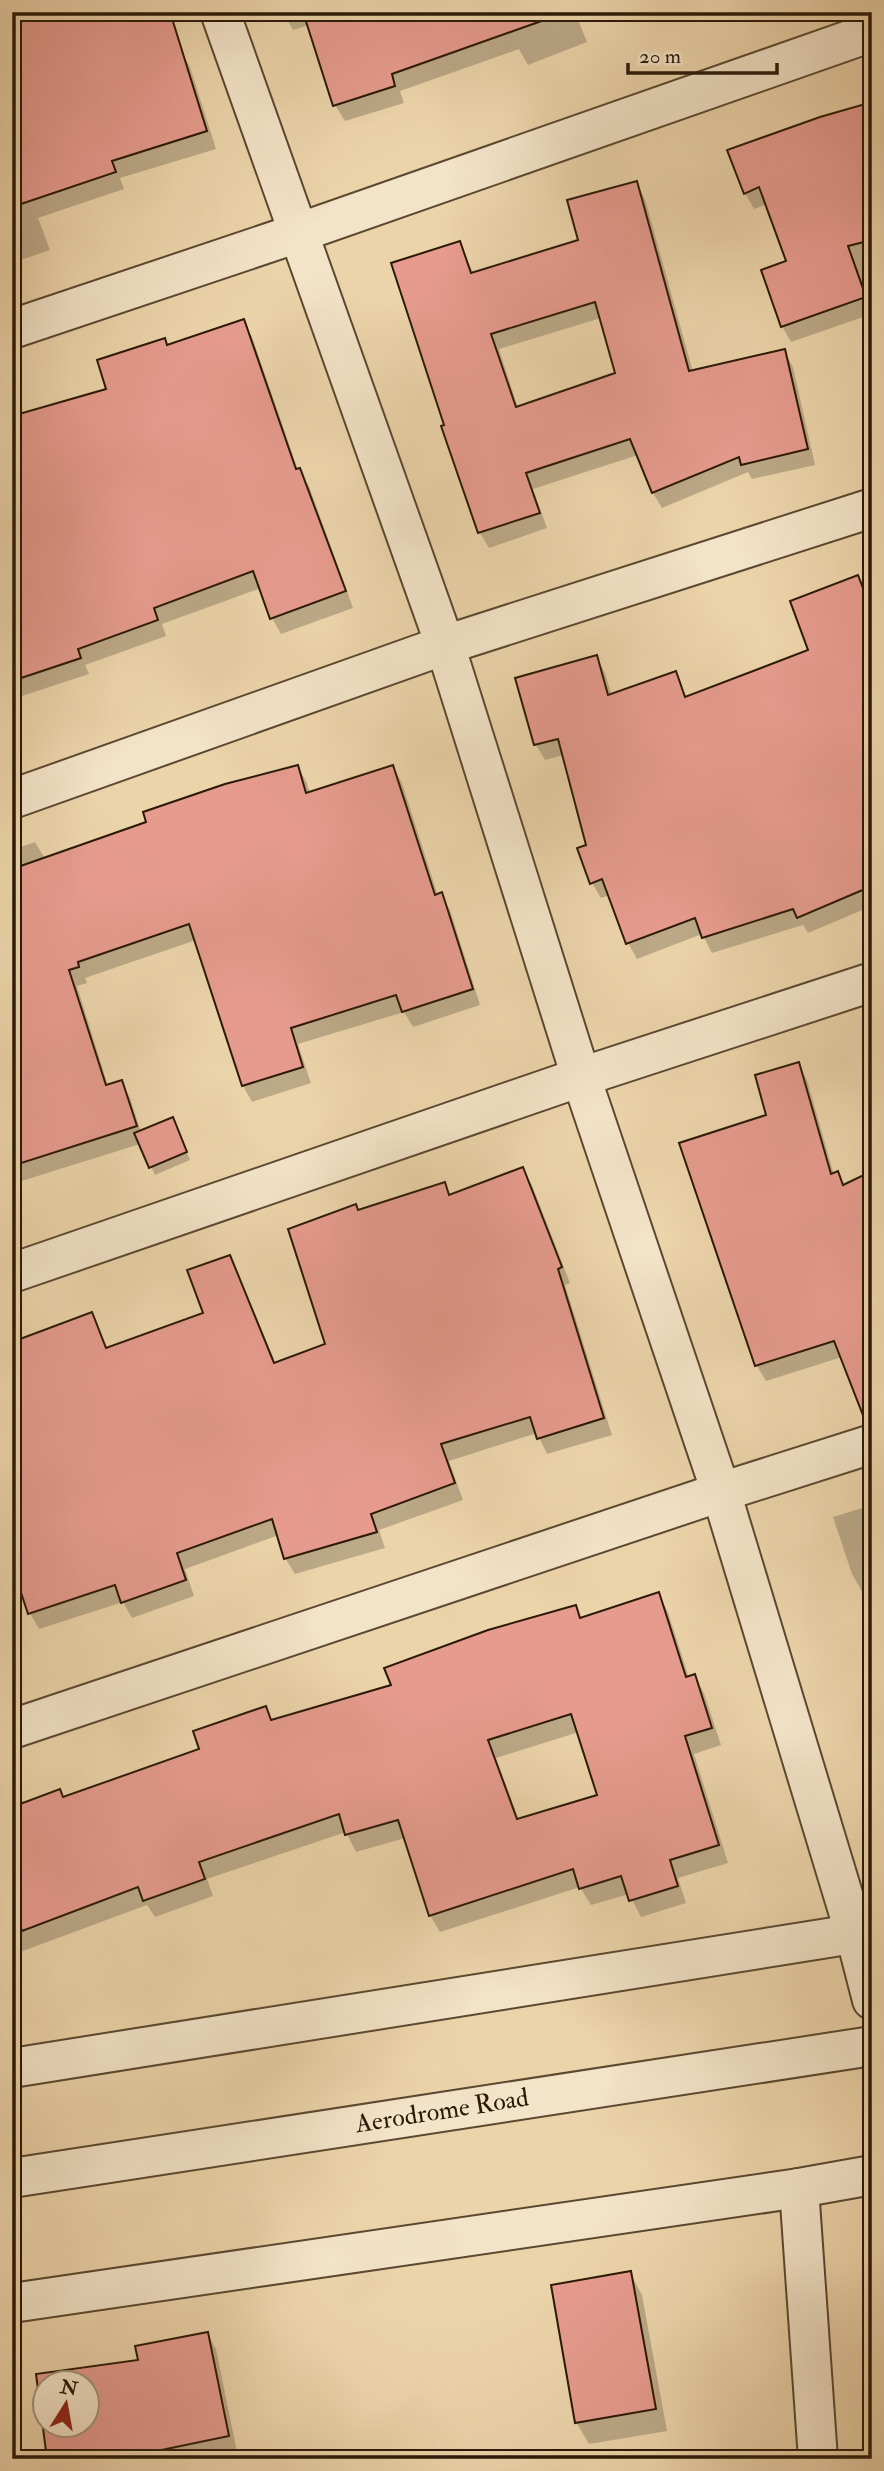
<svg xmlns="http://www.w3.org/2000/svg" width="884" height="2471" viewBox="0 0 884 2471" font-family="'IM FELL Double Pica',serif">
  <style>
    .shadow { fill: #0003; fill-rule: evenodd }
    .building { fill: #e69b8e; stroke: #2b1907; stroke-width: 2; fill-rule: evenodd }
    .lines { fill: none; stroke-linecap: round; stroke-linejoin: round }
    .minor-casing { stroke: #5b4830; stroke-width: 42 }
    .minor { stroke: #f3e3c8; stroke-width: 38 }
    .labels { text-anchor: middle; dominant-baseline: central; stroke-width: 5; stroke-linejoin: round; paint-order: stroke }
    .street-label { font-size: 26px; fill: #2b1907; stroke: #f3e3c8 }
  </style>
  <rect width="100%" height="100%" fill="#ecd4aa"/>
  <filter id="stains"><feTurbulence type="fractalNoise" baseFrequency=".00286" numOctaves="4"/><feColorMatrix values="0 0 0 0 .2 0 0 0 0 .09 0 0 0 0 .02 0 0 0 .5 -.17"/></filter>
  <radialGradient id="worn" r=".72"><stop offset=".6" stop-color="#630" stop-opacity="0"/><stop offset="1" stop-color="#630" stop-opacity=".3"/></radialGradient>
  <g class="shadow">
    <polygon points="12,12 180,50 190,67 216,149 120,178 124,189 38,218 50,250 12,263"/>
    <polygon points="283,12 575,12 587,42 528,65 519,49 400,91 404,103 345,121 335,105 309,25 293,30"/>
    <polygon points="706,12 730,12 710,20"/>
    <polygon points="872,103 872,314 791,342 782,326 788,263 767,204 754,209 745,193"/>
    <path d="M636 183 645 199 693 372 784 351 793 367 815 465 752 479 748 472 662 508 653 493 638 455 533 489 547 528 489 548 480 533 443 428 446 426 459 243 474 274 580 241ZM601 318 617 374 518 408 499 349Z"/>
    <polygon points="243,321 252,337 298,470 309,486 353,608 281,634 272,618 261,588 162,624 166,636 85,665 89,674 22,696 12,680 108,390 164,340 168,347"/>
    <polygon points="857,578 872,604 872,906 808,933 803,925 712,953 702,934 637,959 628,943 610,895 601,898 592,883 589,846 564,755 545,760 536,745 518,679 596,657 605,673 612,696 675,673 687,698 810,651"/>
    <polygon points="298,767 307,783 310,794 393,767 402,783 438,896 441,895 450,910 480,1005 413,1027 404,1012 298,1044 311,1083 252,1102 243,1086 196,940 85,978 87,983 77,986 108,1086 121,1082 130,1098 141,1132 176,1127 190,1160 155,1175 140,1144 12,1184 12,850 35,842 45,859"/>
    <polygon points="798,1064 807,1080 834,1175 837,1174 844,1186 842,1357 766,1381 757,1366 682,1144 768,1116"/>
    <polygon points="522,1169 532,1185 570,1283 565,1285 612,1435 547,1454 537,1433 449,1461 463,1500 379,1530 385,1548 295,1574 285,1558 279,1535 185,1569 194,1596 132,1618 123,1602 39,1629 30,1613 24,1597 12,1600 12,1344 92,1314 108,1349 205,1314 229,1257 238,1273 276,1364 327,1346 358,1212 444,1184 451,1196"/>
    <polygon points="872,1505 872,1593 864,1595 852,1574 833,1517"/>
    <path d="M658 1594 668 1612 689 1678 694 1676 704 1693 721 1745 694 1754 728 1863 678 1878 686 1903 641 1917 629 1894 591 1905 580 1887 440 1932 430 1915 405 1838 356 1852 346 1832 207 1879 213 1896 155 1917 147 1905 12 1955V1809L64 1799 201 1750 265 1708 273 1721 393 1686 575 1607 582 1619ZM579 1732 599 1796 519 1820 496 1758Z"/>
    <polygon points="630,2273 642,2295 667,2431 589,2444 576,2422"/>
    <path d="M207 2334 216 2349 237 2452 204 2459H49L38 2375 140 2361ZM46 2384H88V2426H46Z"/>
  </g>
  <g class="building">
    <polygon points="12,12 170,12 207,131 112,161 116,172 12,207"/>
    <polygon points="303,12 549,12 550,18 392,74 395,86 333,106"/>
    <polygon points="872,102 872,240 848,246 866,297 781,327 761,270 786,261 759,187 744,194 727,150 820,117"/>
    <path d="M637 181 689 371 785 349 808 449 741 465 739 457 652 493 630 439 526 473 540 513 478 533 441 426 444 425 391 263 460 241 471 273 578 240 567 200ZM595 302 615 373 516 407 491 334Z"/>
    <polygon points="244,319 296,469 300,468 346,591 270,619 253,571 154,608 158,620 78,649 81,658 12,681 12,416 106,389 97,360 165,338 167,345"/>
    <polygon points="858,575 872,612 872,886 797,918 793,909 702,938 695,918 626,944 602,879 590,884 577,848 586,845 558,739 534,745 515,678 597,655 608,695 676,671 685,697 808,650 790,601"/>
    <polygon points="298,765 306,793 393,765 435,895 442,892 473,989 402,1012 396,995 291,1028 303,1067 242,1086 189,924 78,962 79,967 69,970 106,1085 122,1080 137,1126 12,1166 12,869 146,822 143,812 225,784"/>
    <polygon points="799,1062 831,1174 838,1171 843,1185 872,1171 872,1423 866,1423 834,1341 755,1366 679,1143 766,1115 755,1075"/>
    <polygon points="173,1117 187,1152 149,1168 134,1133"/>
    <polygon points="523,1167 562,1267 558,1269 604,1418 537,1439 530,1417 441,1444 455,1483 371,1514 377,1532 284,1559 272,1519 177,1553 186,1580 121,1603 115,1585 28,1614 12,1565 12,1342 92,1312 106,1348 203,1313 187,1270 230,1255 274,1363 325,1344 288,1229 356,1204 358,1210 445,1182 449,1195"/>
    <path d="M659 1592 686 1677 695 1674 712 1728 685 1736 719 1845 670 1860 678 1886 629 1901 621 1876 579 1889 573 1869 429 1916 398 1820 345 1835 339 1814 199 1862 205 1879 143 1901 138 1887 22 1931 12 1907V1807L60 1789 63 1797 199 1749 193 1731 266 1706 271 1720 391 1685 384 1668 488 1630 576 1605 580 1618ZM571 1714 597 1795 517 1819 488 1740Z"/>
    <polygon points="631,2271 656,2409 575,2423 551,2285"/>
    <path d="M208 2332 229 2436 118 2459H47L36 2374 138 2360 135 2346ZM46 2384H88V2426H46Z"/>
  </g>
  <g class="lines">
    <g class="minor-casing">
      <g id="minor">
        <polyline points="220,12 445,645 581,1077 721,1492 855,1934 872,2000"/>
        <polyline points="12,329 298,233 872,32"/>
        <polyline points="12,799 445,645 872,508"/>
        <polyline points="12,1273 581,1077 872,982"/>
        <polyline points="12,1729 721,1492 872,1444"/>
        <polyline points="12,2068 872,1931"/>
        <polyline points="12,2178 872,2046"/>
        <polyline points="799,2188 818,2459"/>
        <polyline points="12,2303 799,2188 872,2175"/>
      </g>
    </g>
    <use href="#minor" class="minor"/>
  </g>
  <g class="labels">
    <g class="street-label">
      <text transform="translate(442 2111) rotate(-9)">Aerodrome Road</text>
    </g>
  </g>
  <rect width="884" height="2471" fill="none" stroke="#ecd4aa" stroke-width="42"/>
  <rect x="14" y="14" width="856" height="2443" fill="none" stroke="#2b1907" stroke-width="3.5"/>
  <rect x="21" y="21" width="842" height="2429" fill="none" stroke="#2b1907" stroke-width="2"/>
  <g transform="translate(66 2404) rotate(11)"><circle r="33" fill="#f3e3c8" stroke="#a3927b" stroke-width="2"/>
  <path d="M0-5L12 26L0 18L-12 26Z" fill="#8f2418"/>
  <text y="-10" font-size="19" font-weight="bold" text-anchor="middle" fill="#2b1907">N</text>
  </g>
  <path d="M628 63v10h149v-10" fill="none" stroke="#2b1907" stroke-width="3.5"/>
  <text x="639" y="63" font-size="21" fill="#2b1907" stroke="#f3e3c8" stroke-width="5" paint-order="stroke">20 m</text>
  <rect width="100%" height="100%" filter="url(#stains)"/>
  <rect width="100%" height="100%" fill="url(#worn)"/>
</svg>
